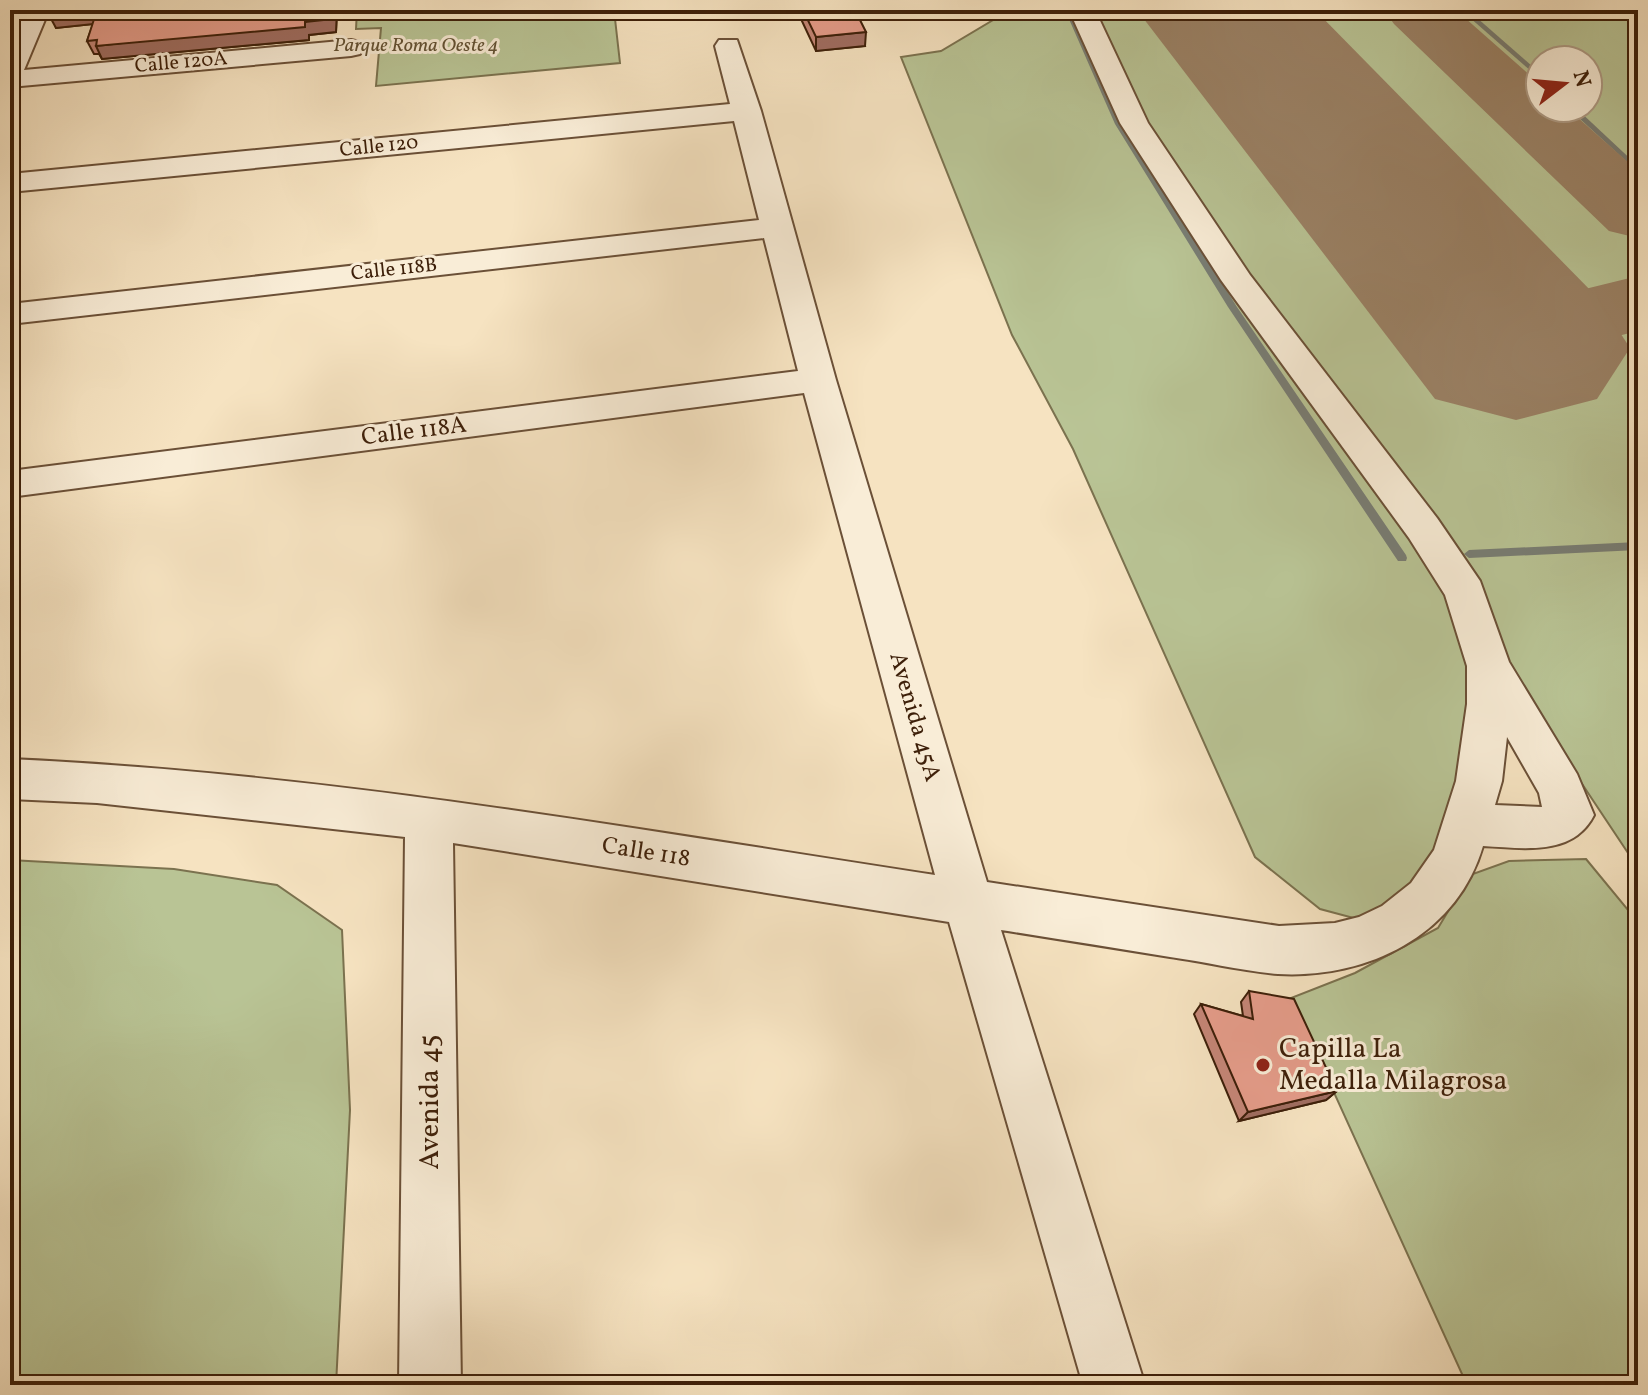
<svg xmlns="http://www.w3.org/2000/svg" width="1648" height="1395" viewBox="0 0 1648 1395" font-family="Vollkorn,serif">
  <style>
    .green { fill: #b9c495; stroke: #7b724f; stroke-width: 2 }
    .lines { fill: none; stroke-linecap: round; stroke-linejoin: round }
    .stream { fill: #787d74; fill-rule: evenodd }
    .taxiway { fill: #9a8165; fill-rule: evenodd }
    .runway { fill: #9a8165; fill-rule: evenodd }
    .minor-casing { stroke: #6b5037; stroke-width: 4 }
    .minor { fill: #f9edd7; fill-rule: evenodd }
    .wall { fill: #c58677; stroke: #3d1f09; stroke-width: 2 }
    .shaded-wall { fill: #a06d61; stroke: #3d1f09; stroke-width: 2 }
    .building { fill: #e59c8a; stroke: #3d1f09; stroke-width: 2 }
    .poi-dot { fill: #8f2418; stroke: #f9edd7; stroke-width: 3 }
    .labels { text-anchor: middle; dominant-baseline: central; stroke-width: 6; stroke-linejoin: round; paint-order: stroke }
    .far-park-label { font-size: 20px; font-style: italic; fill: #625133; stroke: #f9edd7 }
    .far-street-label { font-size: 20px; fill: #3d1f09; stroke: #f9edd7 }
    .street-label { font-size: 24px; fill: #3d1f09; stroke: #f9edd7 }
    .near-poi-label { font-size: 28px; fill: #3d1f09; stroke: #f9edd7; text-anchor: start }
    .near-street-label { font-size: 28px; fill: #3d1f09; stroke: #f9edd7 }
  </style>
  <rect width="100%" height="100%" fill="#f6e3c1"/>
  <filter id="stains"><feTurbulence type="fractalNoise" baseFrequency=".0025" numOctaves="4"/><feColorMatrix values="0 0 0 0 .2 0 0 0 0 .09 0 0 0 0 .02 0 0 0 .5 -.17"/></filter>
  <radialGradient id="worn" r=".72"><stop offset=".6" stop-color="#630" stop-opacity="0"/><stop offset="1" stop-color="#630" stop-opacity=".3"/></radialGradient>
  <g class="green">
    <polygon points="357,10 614,10 620,63 376,86 381,28 356,29"/>
    <polygon points="1010,10 1076,10 1101,70 1434,556 1475,664 1460,786 1441,857 1403,906 1361,920 1320,909 1255,857 1073,449 1012,335 901,57 941,51"/>
    <polygon points="1089,10 1164,10 1453,368 1561,352 1638,322 1638,868 1142,123"/>
    <path d="M1272 10H1395L1638 240V279C1607 290 1576 306 1542 302Z"/>
    <polygon points="1438,10 1638,10 1638,191 1546,108 1588,108 1588,60 1540,60 1540,102"/>
    <polygon points="1586,859 1638,922 1638,1385 1467,1385 1291,998 1355,973 1438,928 1470,875 1509,861"/>
    <polygon points="10,860 174,869 277,885 342,930 350,1110 336,1385 10,1385"/>
  </g>
  <g class="lines">
    <g class="stream">
      <polygon points="1065,10 1071,10 1123,124 1237,307 1406,555 1407,558 1406,561 1398,561 1228,307 1115,124"/>
      <polygon points="1461,10 1468,10 1540,73 1540,79"/>
      <polygon points="1568,108 1576,108 1638,166 1638,172"/>
      <polygon points="1638,542 1638,550 1469,558 1464,554 1469,550"/>
    </g>
    <g class="taxiway">
      <polygon points="1384,10 1456,10 1540,84 1540,108 1567,108 1638,171 1638,238 1609,231 1394,24"/>
      <path d="M1457 254 1487 262 1544 290 1585 289 1638 276V331C1614 337 1589 344 1564 345 1516 347 1442 320 1414 280L1427 262Z"/>
    </g>
    <polygon class="runway" points="1137,10 1315,10 1597,297 1630,348 1597,399 1516,420 1435,399"/>
    <g class="minor-casing">
      <g id="minor">
        <polygon points="23,10 49,10 24,70 351,40 360,42 364,48 360,54 351,56 10,87 10,40"/>
        <path d="M1069 10H1095L1148 123 1250 275 1437 518 1480 581 1509 662 1577 774 1594 815C1573 857 1522 848 1483 846 1457 935 1368 979 1278 974 1242 971 1206 962 1170 957 1114 948 1058 939 1001 930L1145 1385H1083L949 922 453 843 461 1385H399L405 837 97 803 10 799V759C321 773 628 828 935 875L804 393 10 497V471L798 371 764 238 10 324V304L759 220 734 121 10 192V174L730 104 715 46 719 40H737L761 111 836 380 987 882 1279 926 1335 923 1359 917 1382 906 1411 883 1434 850 1456 781 1467 704V666L1445 595 1409 538 1221 280 1120 123ZM1507 737 1539 793 1542 807 1495 805 1502 781Z"/>
      </g>
    </g>
    <use href="#minor" class="minor"/>
  </g>
  <g class="wall">
    <polygon points="51,10 337,10 336,32 309,35 309,40 102,59 99,54 94,54 87,41 93,24 56,28"/>
    <polygon points="801,10 855,10 865,46 816,51 801,19"/>
    <polygon points="1249,991 1337,1091 1326,1100 1239,1121 1194,1014 1201,1004 1243,1016 1241,1002"/>
  </g>
  <g class="shaded-wall">
    <polygon points="97,10 103,23 56,28 49,15"/>
    <polygon points="332,10 337,10 336,32 309,35 309,40 102,59 96,46 305,22"/>
    <polygon points="866,32 865,46 816,51 816,37"/>
    <polygon points="1337,1091 1326,1100 1239,1121 1248,1112"/>
  </g>
  <g class="building">
    <polygon points="51,10 332,10 332,19 305,22 305,27 96,46 97,40 87,41 97,10 49,15"/>
    <polygon points="803,10 855,10 866,32 816,37"/>
    <polygon points="1249,991 1294,999 1337,1091 1248,1112 1201,1004 1253,1019"/>
  </g>
  <circle class="poi-dot" cx="1263" cy="1065" r="8"/>
  <g class="labels">
    <g class="far-park-label">
      <text x="416" y="46">Parque Roma Oeste 4</text>
    </g>
    <g class="far-street-label">
      <text transform="translate(181 63) rotate(-5)">Calle 120A</text>
      <text transform="translate(379 147) rotate(-6)">Calle 120</text>
      <text transform="translate(394 270) rotate(-6)">Calle 118B</text>
    </g>
    <g class="street-label">
      <text transform="translate(414 432) rotate(-7)">Calle 118A</text>
      <text transform="translate(914 717) rotate(74)">Avenida 45A</text>
      <text transform="translate(646 853) rotate(9)">Calle 118</text>
    </g>
    <g class="near-poi-label">
      <text x="1279" y="1049">Capilla La<tspan x="1279" dy="32">Medalla Milagrosa</tspan></text>
    </g>
    <g class="near-street-label">
      <text transform="translate(430 1102) rotate(-90)">Avenida 45</text>
    </g>
  </g>
  <rect width="1648" height="1395" fill="none" stroke="#f6e3c1" stroke-width="40"/>
  <rect x="12" y="12" width="1624" height="1371" fill="none" stroke="#3d1f09" stroke-width="4"/>
  <rect x="20" y="20" width="1608" height="1355" fill="none" stroke="#3d1f09" stroke-width="2"/>
  <g transform="translate(1564 84) rotate(74)"><circle r="38" fill="#f9edd7" stroke="#ae9b85" stroke-width="2"/>
  <path d="M0-6L14 30L0 20L-14 30Z" fill="#8f2418"/>
  <text y="-12" font-size="22" font-weight="bold" text-anchor="middle" fill="#3d1f09">N</text>
  </g>
  <rect width="100%" height="100%" filter="url(#stains)"/>
  <rect width="100%" height="100%" fill="url(#worn)"/>
</svg>
